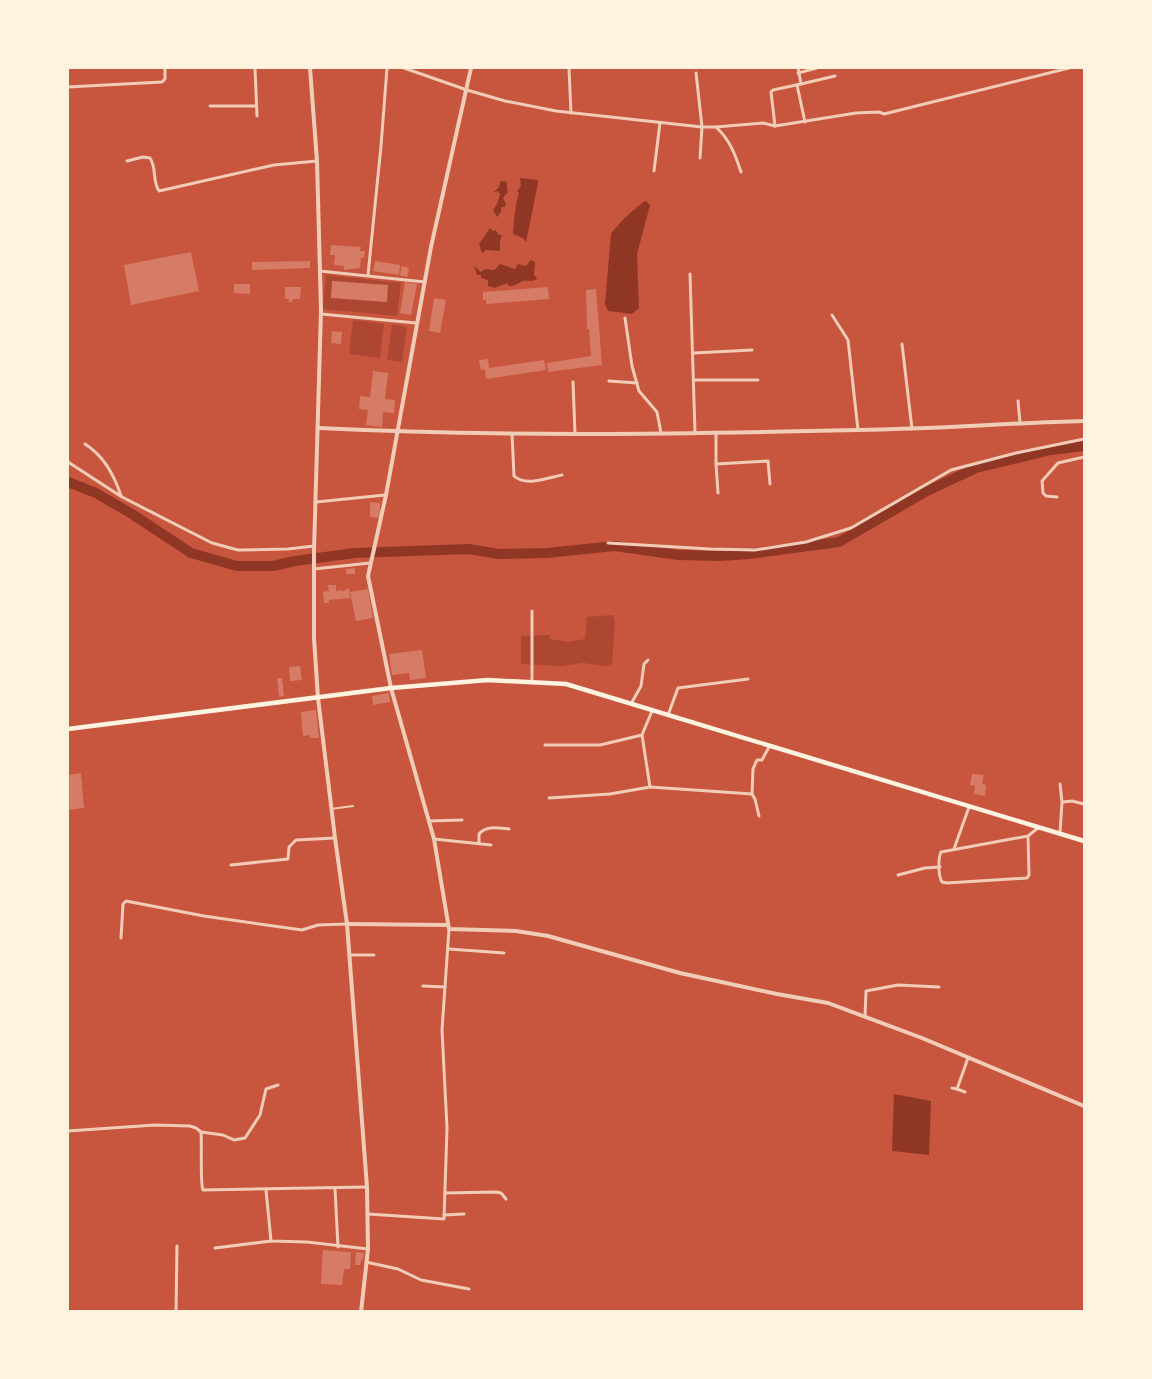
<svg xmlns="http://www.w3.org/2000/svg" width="1152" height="1379" viewBox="0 0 1152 1379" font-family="Roboto,sans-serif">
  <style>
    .green { fill: #ae4732 }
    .water { fill: #8f3625 }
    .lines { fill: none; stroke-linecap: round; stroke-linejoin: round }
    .river { stroke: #8f3625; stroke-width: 10 }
    .building { fill: #d67c66 }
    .pedestrian { stroke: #f1ccb7; stroke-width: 2 }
    .minor { stroke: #f1ccb7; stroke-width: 3 }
    .tertiary { stroke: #f1ccb7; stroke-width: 4 }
    .secondary { stroke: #fff3e0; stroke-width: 4.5 }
  </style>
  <rect width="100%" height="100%" fill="#c8553d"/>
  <g class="green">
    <polygon points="326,275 401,283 397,316 323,309"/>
    <polygon points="353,320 384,324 380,358 349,354"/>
    <polygon points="392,324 407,327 402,362 387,360"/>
    <polygon points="613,615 615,624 612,664 606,666 583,663 561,666 521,664 521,636 550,635 550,639 568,642 585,639 587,617"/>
  </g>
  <g class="water">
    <path d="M520 178 538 180V183L526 242 523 238 513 234C514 220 515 206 519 193L517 191 521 186Z"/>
    <polygon points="504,181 507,182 507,190 508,192 503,198 506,204 505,207 501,207 501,212 497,217 493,210 497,204 500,194 498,191 493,193 499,187 500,182"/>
    <path d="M646 201 650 205 637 254 639 308 632 314 608 311 605 304 611 234C615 227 639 203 646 201Z"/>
    <polygon points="490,228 493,231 495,230 499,235 502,235 500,241 500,251 486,250 482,253 479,244"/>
    <path d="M531 260 535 262 534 275 537 279C531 283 527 279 521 282 517 284 515 286 509 286L507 283 495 288 488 286V280L481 278V275H477L474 266 481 272 485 269 494 270 500 264 515 269 518 264 526 266Z"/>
    <polygon points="894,1094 931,1101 929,1155 892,1151"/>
  </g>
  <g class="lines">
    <polyline class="river" points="68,482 96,493 132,514 191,553 237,566 273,566 295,561 355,553 468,549 499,554 547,553 614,546 679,555 721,556 749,554 839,542 925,492 976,468 1051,450 1084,446"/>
  </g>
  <g class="building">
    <polygon points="331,245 361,247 360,251 365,251 364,258 361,258 360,268 344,270 344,266 334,265 335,255 330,255"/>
    <polygon points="191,252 199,291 131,305 124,265"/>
    <polygon points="310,261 310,268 252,270 252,262"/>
    <polygon points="375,261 400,265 399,275 373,271"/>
    <polygon points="402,266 409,268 407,277 400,275"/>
    <polygon points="332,281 388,285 387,302 331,298"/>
    <polygon points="405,282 417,284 411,315 400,313"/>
    <polygon points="234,284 250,284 250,294 234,293"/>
    <polygon points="285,287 301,287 300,299 293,299 292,302 289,302 289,299 285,299"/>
    <polygon points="548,287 549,299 486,304 486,299 483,300 483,292"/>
    <polygon points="596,289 602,365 548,372 547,363 591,356 589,329 587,329 586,290"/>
    <polygon points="434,298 446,300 440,333 429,331"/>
    <polygon points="332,331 342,332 341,344 331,343"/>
    <polygon points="488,359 489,368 544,360 546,370 486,379 485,369 481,370 479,360"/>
    <polygon points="373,371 388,373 385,399 395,400 394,413 383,412 382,427 366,425 368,410 359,409 360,396 370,397"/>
    <polygon points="370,502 380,503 380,518 370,517"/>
    <polygon points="355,568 355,574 346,574 346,569"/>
    <polygon points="328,585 336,585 336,591 342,590 342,592 349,588 350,598 329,600 329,603 324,603 323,592 329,591"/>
    <polygon points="368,589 373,618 356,621 350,592"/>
    <polygon points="422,650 426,678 410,680 409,673 392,675 389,654"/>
    <polygon points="300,666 302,680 290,681 289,667"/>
    <polygon points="277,678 282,678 284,696 279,697"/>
    <polygon points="389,693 390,702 373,705 372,696"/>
    <polygon points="316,710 319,738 310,738 310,735 303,736 301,712"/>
    <polygon points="81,773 84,808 68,810 68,775"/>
    <polygon points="972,774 984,775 982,784 986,785 985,796 974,794 975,786 970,785"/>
    <polygon points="323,1250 351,1252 350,1269 344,1269 342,1285 321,1284"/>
    <polygon points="356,1252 364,1253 363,1260 361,1260 360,1265 355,1265"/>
  </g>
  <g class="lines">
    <polyline class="pedestrian" points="331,809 353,806"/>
    <g class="minor">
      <polyline points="255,68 257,116"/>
      <polyline points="404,68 467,90 505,101 556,111 702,127 716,127 763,123 775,126 856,113 879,112 884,114 1069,68"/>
      <polyline points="569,68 571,113"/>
      <polyline points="696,73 702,127 700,158"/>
      <polyline points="798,73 817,68"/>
      <polyline points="801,84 835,76"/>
      <polyline points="797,85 805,122"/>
      <polyline points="68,87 162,82 165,79 165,68"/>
      <polyline points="210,106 256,106"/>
      <polyline points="775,126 771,92 773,90 801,84 798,68"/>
      <path d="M716 127C730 140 735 154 741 172"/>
      <path d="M127 161 143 157 150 158C157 168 152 181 159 191L274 165 317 161"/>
      <polyline points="654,171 660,123"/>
      <polyline points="320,271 425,282"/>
      <polyline points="690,274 695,433"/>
      <polyline points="368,275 381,146 387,68"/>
      <polyline points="321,314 416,323"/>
      <polyline points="832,315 848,340 858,430"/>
      <polyline points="625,318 632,366 639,391 657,412 661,433"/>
      <polyline points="902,344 912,429"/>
      <polyline points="694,353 752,350"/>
      <polyline points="694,380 758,380"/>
      <polyline points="609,381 637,383"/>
      <polyline points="573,382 575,434"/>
      <polyline points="1018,401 1020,422"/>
      <polyline points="716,433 716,464 768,461 770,484"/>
      <path d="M512 434 514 476C526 487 547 478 562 475"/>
      <path d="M85 444C104 456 114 474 121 496"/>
      <polyline points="68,462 122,497 212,543 238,550 288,549 314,546"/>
      <polyline points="716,464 718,493"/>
      <polyline points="1057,497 1046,496 1043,493 1042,481 1058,463 1084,457"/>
      <polyline points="316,502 385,495"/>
      <polyline points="608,543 710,549 755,550 806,542 851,528 951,470 1016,453 1084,439"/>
      <polyline points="314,569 370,563"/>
      <polyline points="532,611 532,681"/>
      <polyline points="631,704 641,686 644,664 648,660"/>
      <polyline points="668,715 678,688 748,679"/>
      <polyline points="545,745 600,745 642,735"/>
      <polyline points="650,787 642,735 652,711"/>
      <polyline points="752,794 755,799 759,816"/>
      <polyline points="549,798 610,794 650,787 752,794 753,769 757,760 762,760 769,747"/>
      <polyline points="1063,802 1072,801 1084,804"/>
      <polyline points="429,821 462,820"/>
      <polyline points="1060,833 1062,802 1060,784"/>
      <path d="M1028 836 1029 875 1027 878 947 883 942 882C938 875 938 859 941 852L1028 836 1038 828"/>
      <polyline points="434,839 491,845"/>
      <path d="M479 843V834C486 825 499 828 509 829"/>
      <polyline points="954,849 969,807"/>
      <polyline points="231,865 288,859 289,847 296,840 335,838"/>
      <polyline points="898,875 925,868 940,867"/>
      <polyline points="121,938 123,904 126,901 204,916 302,930 318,925 347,924"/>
      <polyline points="449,949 504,953"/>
      <polyline points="350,955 374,955"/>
      <polyline points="423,986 445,987"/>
      <polyline points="865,1016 866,991 898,985 939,987"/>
      <polyline points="952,1088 957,1089 968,1058"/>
      <polyline points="957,1089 965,1092"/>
      <polyline points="68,1131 155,1125 190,1126 196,1128 201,1132 223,1135 234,1140 245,1138 260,1115 266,1089 278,1085"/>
      <path d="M201 1132C202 1144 200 1184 203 1190L367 1187"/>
      <polyline points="335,1189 338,1247"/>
      <polyline points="266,1190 271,1241 307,1242 368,1249"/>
      <polyline points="445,1193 496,1192 501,1193 506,1199"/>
      <polyline points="368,1214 444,1219 447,1128 442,1030 449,929"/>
      <polyline points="444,1215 464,1214"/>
      <polyline points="215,1248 271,1241"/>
      <polyline points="366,1262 398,1269 421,1280 469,1289"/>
      <polyline points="176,1312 177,1246"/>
    </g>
    <g class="tertiary">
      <polyline points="310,68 317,161 321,310 314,551 314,638 318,698 335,838 347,924 367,1187 368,1249 361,1312"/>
      <polyline points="471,68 431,247 386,495 368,576 391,688 434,839 449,929 516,931 548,936 680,973 777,994 828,1003 922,1038 1084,1106"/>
      <path d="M319 428C499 437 678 434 858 430 934 429 1009 423 1084 421"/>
      <polyline points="347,924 448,925"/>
    </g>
    <polyline class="secondary" points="68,729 391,688 488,680 566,684 1084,841"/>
  </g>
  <rect width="1152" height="1379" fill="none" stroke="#fff3e0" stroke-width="138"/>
</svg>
